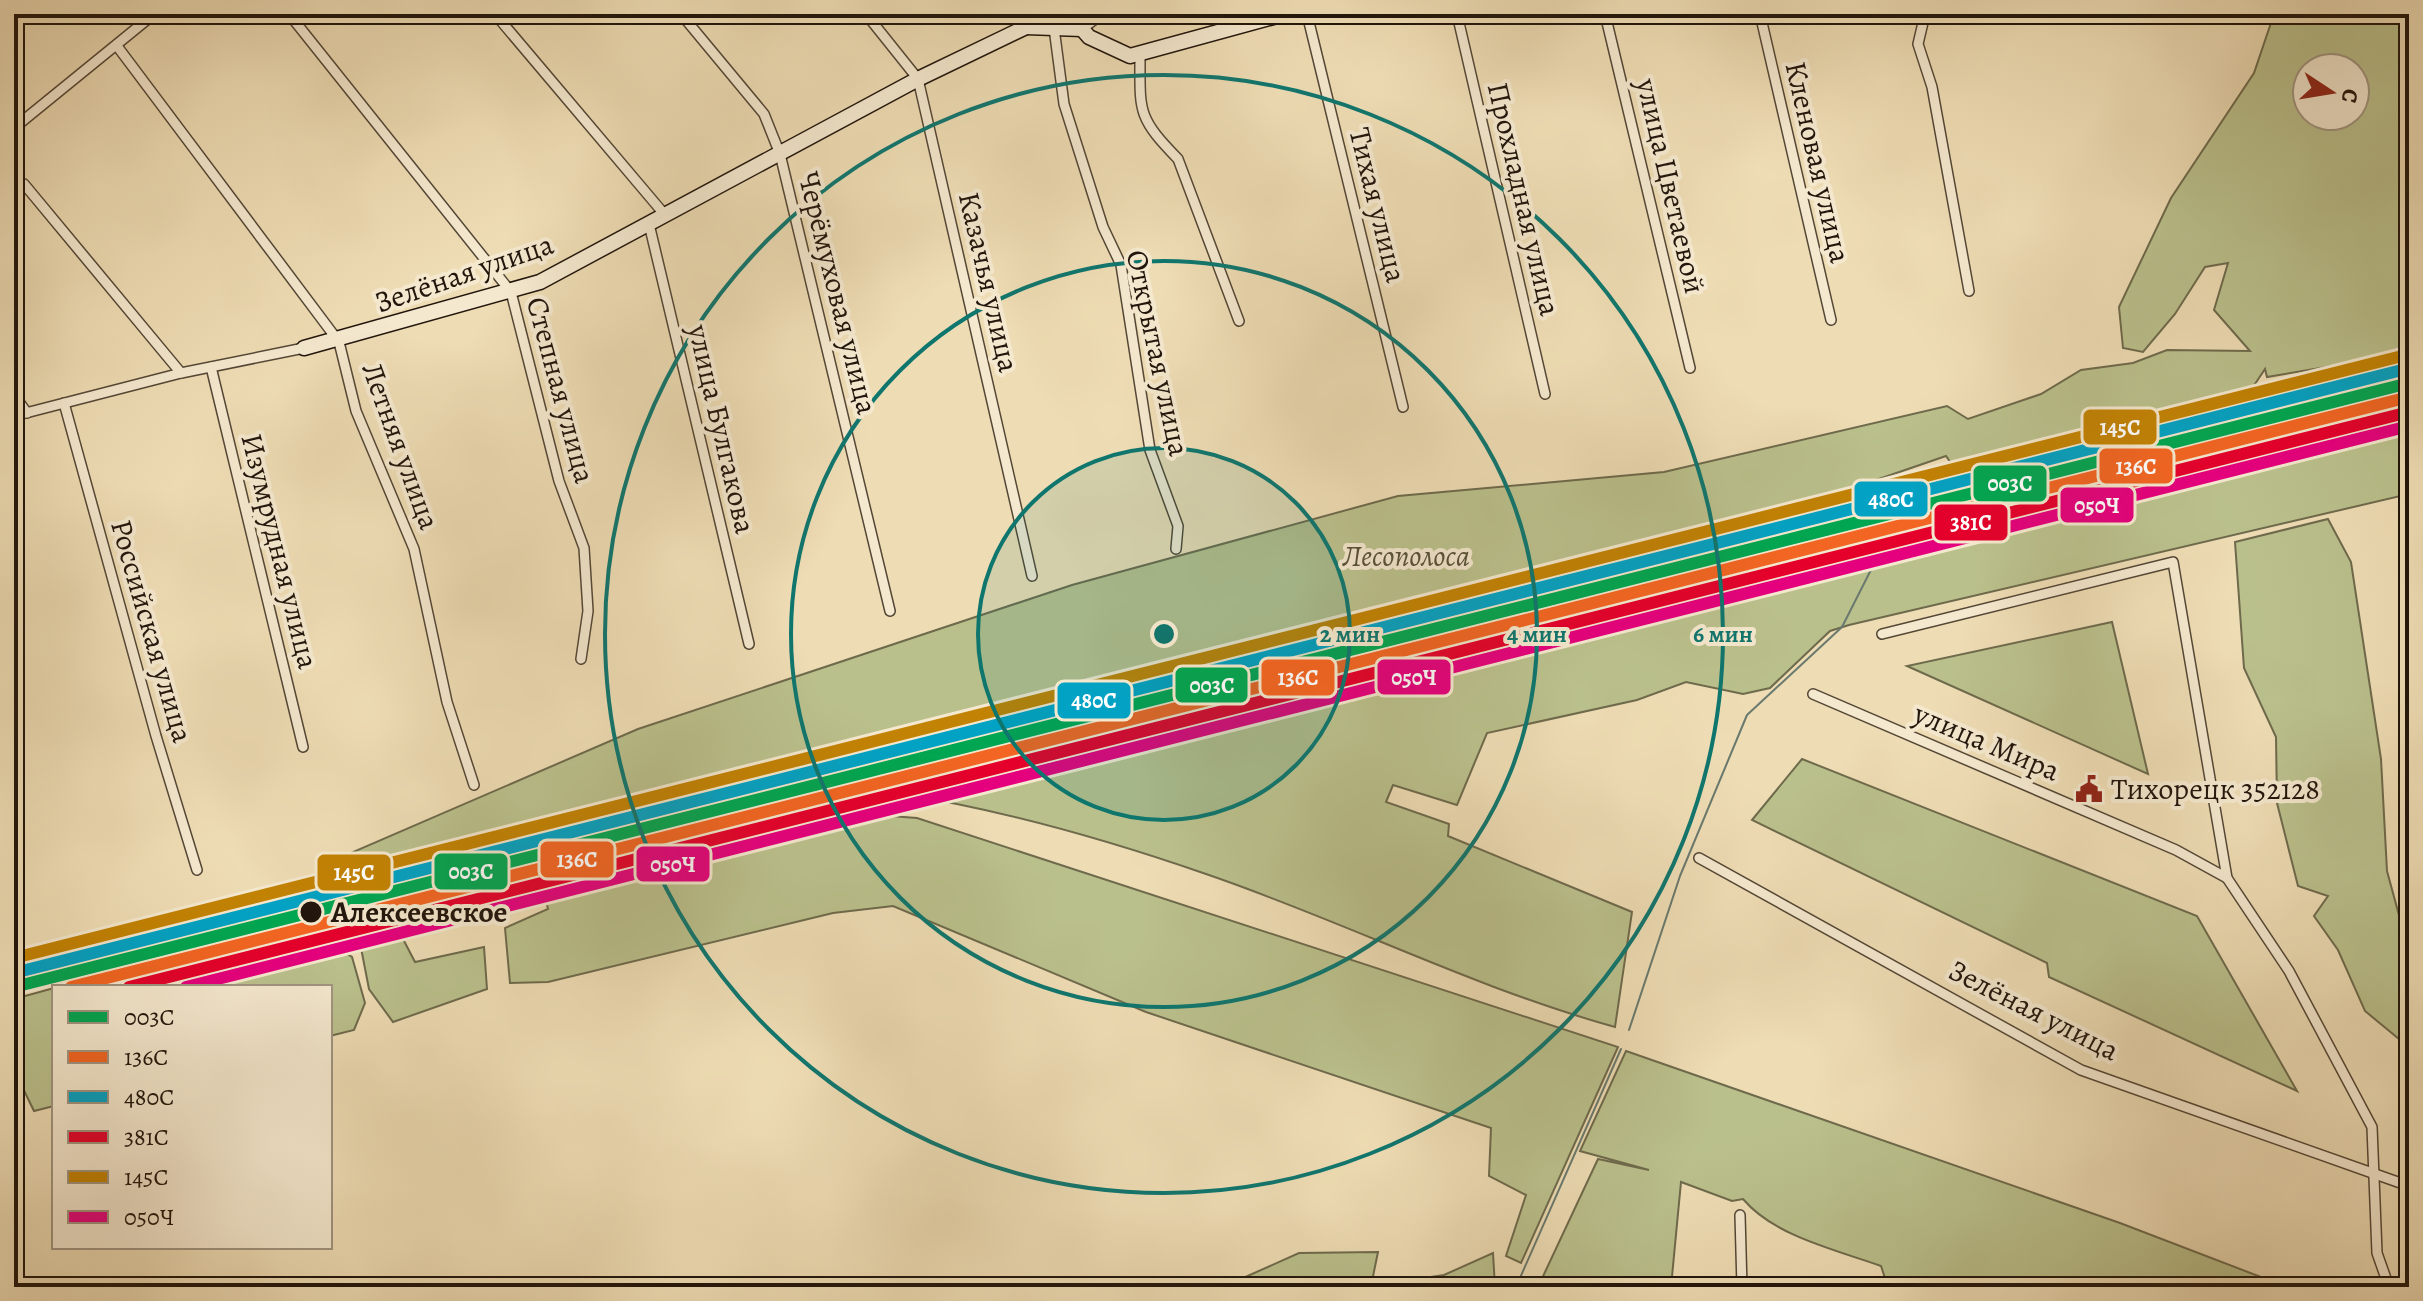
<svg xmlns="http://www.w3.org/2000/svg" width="2423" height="1301" viewBox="0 0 2423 1301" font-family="Alegreya,serif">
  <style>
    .green { fill: #bac08c; stroke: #6e6a4c; stroke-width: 2; fill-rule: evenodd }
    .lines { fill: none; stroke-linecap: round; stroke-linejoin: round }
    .stream { stroke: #69796e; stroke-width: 2 }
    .street-casing { stroke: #544736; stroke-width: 12 }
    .secondary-casing { stroke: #21150c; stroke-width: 17 }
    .street { stroke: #f4e8ce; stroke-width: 9 }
    .secondary { stroke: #f4e8ce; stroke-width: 14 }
    .rail-1-casing { stroke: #f4e8ce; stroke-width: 18 }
    .rail-2-casing { stroke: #f4e8ce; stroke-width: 18 }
    .rail-3-casing { stroke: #f4e8ce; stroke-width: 18 }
    .rail-4-casing { stroke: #f4e8ce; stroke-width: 18 }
    .rail-5-casing { stroke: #f4e8ce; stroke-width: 18 }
    .rail-6-casing { stroke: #f4e8ce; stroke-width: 18 }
    .rail-1 { stroke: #00a651; stroke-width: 12 }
    .rail-2 { stroke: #f26522; stroke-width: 12 }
    .rail-3 { stroke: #02a2c4; stroke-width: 12 }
    .rail-4 { stroke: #e4002b; stroke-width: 12 }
    .rail-5 { stroke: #c28203; stroke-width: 12 }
    .rail-6 { stroke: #e5007d; stroke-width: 12 }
    .ring { fill: none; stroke: #0f766e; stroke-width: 4 }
    .stop-dot { fill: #21150c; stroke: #f4e8ce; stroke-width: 3 }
    .labels { text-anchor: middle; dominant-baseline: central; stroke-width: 8; stroke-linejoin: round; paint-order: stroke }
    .street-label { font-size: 30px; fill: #21150c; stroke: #f4e8ce }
    .park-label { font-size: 30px; font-style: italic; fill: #575139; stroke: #f4e8ce }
    .poi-label { font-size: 30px; fill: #21150c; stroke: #f4e8ce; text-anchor: start }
    .stop-label { font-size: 30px; font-weight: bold; fill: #21150c; stroke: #f4e8ce; text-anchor: start }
    .centre { fill: #0f766e; stroke: #f4e8ce; stroke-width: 4 }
    .ring-label { font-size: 24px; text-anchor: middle; font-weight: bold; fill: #0f766e; stroke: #f4e8ce; stroke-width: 8; stroke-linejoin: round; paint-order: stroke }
    .line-badge { stroke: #f4e8ce; stroke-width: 3 }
    .badge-label { font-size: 22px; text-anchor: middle; font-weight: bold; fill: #fff }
  </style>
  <rect width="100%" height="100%" fill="#eedcb4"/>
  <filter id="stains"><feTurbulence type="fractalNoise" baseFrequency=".0025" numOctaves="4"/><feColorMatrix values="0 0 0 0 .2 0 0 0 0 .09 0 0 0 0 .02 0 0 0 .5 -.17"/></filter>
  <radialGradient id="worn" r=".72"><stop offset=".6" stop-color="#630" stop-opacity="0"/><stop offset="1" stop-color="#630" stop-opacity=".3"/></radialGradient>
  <g class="green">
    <path d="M2274 14H2409V353L2267 377 2265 369 2249 393 2194 416 2114 437 1955 469 1946 456 1876 480 1831 504C1340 639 844 758 351 887L346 855 638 729 1072 585 1398 496 1664 472 1947 406 1968 419 2041 394 2081 370 2133 363 2167 350 2250 351 2214 310 2228 263 2205 267 2175 314 2143 352 2123 348 2119 307 2171 198 2254 73ZM2307 68H2355V116H2307Z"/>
    <path d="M2409 393V494L1849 625 1830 631 1770 688 1743 694 1686 682 1637 700 1487 733 1457 805 1393 785 1386 802 1449 824 1448 836 1632 912 1615 1027C1474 988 1344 921 1206 874 1105 839 1000 809 895 793L1521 616 1657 610 1665 578 2236 433Z"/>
    <polygon points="2328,519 2351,562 2381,759 2387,871 2409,952 2409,1070 2405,1044 2365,1011 2338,950 2314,916 2328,896 2298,886 2277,803 2276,737 2244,668 2235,542"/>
    <polygon points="2112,622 2148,774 1907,666"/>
    <polygon points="1802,759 2197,916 2297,1091 2049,977 2047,963 1752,820"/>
    <polygon points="864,814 917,818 1618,1047 1521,1263 1506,1256 1526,1195 1489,1176 1491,1128 1146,1012 893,906 833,913 548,982 510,983 505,928 548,909 537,861 701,829"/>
    <polygon points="389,912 415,962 484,947 487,989 393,1022 369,989 355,917"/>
    <polygon points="286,937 334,946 352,957 365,1003 354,1030 330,1036 330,987 57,987 223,944"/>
    <polygon points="54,988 54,1106 34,1111 14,1070 14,999"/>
    <path d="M1626 1051 2120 1223 2287 1287H1888L1881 1266C1836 1250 1774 1236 1743 1199L1732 1201 1681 1182 1671 1287H1538L1598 1159 1649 1170 1580 1151Z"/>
    <polygon points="1378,1252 1371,1286 1444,1275 1493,1253 1495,1287 1223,1287 1299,1253"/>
  </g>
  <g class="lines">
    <g class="stream">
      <polyline points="1629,1030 1680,876 1747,715 1842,627 1879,554 2006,493 1995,461"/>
      <polyline points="1516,1287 1621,1049"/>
    </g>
    <g class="street-casing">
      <g id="street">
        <polyline points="289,14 511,292 559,481 584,548 588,611 581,659"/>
        <polyline points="495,14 665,215"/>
        <polyline points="681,14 764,114 780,154 890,611"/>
        <polyline points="866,14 918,79 1032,576"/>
        <polyline points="1307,14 1403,407"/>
        <polyline points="1457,14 1545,394"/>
        <polyline points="1605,14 1690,368"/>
        <polyline points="1760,14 1831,320"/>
        <polyline points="1925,14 1918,44 1932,87 1969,291"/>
        <polyline points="1054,28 1064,104 1103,227 1121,265 1150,450 1178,526 1176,549"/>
        <polyline points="1082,29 1102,14"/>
        <polyline points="117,46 339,342 356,411 414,549 447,702 474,785"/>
        <path d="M1140 56C1140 112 1137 117 1178 159L1239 321"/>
        <polyline points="14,128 154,14"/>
        <polyline points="24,184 181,373"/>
        <polyline points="649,224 749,644"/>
        <polyline points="211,367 303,747"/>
        <polyline points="14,395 27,413"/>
        <polyline points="64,403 156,736 197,870"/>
        <polyline points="14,416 181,373 304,348"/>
        <polyline points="1882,634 2173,562 2227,878 2289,971 2372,1127 2377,1253 2389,1287"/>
        <polyline points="1813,694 2176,850 2227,878"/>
        <polyline points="1699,858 2081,1070 2409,1186"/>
        <polyline points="1740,1215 1742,1287"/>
      </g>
    </g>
    <g class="secondary-casing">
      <g id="secondary">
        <polyline points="1069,14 1089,37 1130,56 1284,14"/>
        <polyline points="1026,27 1082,29"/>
        <polyline points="304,348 540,282 918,79 1026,27 1032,14"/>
      </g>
    </g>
    <use href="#street" class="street"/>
    <use href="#secondary" class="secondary"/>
    <g class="rail-1-casing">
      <polyline id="rail-1" points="14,987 2409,383"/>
    </g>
    <g class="rail-2-casing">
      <polyline id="rail-2" points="71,987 2409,397"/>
    </g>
    <g class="rail-3-casing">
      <polyline id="rail-3" points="14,973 2406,369"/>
    </g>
    <g class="rail-4-casing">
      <polyline id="rail-4" points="129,987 2409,412"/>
    </g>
    <g class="rail-5-casing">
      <polyline id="rail-5" points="14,958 2402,356"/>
    </g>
    <g class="rail-6-casing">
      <polyline id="rail-6" points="186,987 2409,426"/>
    </g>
    <use href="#rail-1" class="rail-1"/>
    <use href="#rail-2" class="rail-2"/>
    <use href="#rail-3" class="rail-3"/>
    <use href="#rail-4" class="rail-4"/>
    <use href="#rail-5" class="rail-5"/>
    <use href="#rail-6" class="rail-6"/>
  </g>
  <circle cx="1164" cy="634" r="186" fill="#0f766e" fill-opacity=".12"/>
  <g class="ring">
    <circle cx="1164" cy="634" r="186"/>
    <circle cx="1164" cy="634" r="373"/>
    <circle cx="1164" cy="634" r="559"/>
  </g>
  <defs>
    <g id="civic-bare" transform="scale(2.16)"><path d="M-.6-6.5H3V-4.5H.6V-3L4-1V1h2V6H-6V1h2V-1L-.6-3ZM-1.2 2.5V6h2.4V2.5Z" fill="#8f2418" stroke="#f4e8ce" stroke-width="2.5" paint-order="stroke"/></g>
  </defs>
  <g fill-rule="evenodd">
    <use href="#civic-bare" x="2089" y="789"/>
  </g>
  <circle class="stop-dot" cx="311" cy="912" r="12"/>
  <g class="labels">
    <g class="street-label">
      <text transform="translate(1818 162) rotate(77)">Кленовая улица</text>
      <text transform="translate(1671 186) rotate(77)">улица Цветаевой</text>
      <text transform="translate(1524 199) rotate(77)">Прохладная улица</text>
      <text transform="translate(1378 205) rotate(76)">Тихая улица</text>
      <text transform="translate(464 273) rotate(-19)">Зелёная улица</text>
      <text transform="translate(989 282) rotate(77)">Казачья улица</text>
      <text transform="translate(838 293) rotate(76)">Черёмуховая улица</text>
      <text transform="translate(1158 353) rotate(78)">Открытая улица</text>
      <text transform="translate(561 390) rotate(75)">Степная улица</text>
      <text transform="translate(722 429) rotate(77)">улица Булгакова</text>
      <text transform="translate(401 446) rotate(70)">Летняя улица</text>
      <text transform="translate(280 551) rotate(76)">Изумрудная улица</text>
      <text transform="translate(152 631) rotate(74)">Российская улица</text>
      <text transform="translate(1987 742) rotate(23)">улица Мира</text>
      <text transform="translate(2034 1010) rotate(27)">Зелёная улица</text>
    </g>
    <g class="park-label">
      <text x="1406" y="556">Лесополоса</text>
    </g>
    <g class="poi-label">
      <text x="2111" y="789">Тихорецк 352128</text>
    </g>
    <g class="stop-label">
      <text x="331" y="912">Алексеевское</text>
    </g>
  </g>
  <circle cx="1164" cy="634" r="12" class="centre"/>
  <g class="ring-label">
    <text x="1350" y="642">2 мин</text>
    <text x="1537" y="642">4 мин</text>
    <text x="1723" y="642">6 мин</text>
  </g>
  <g class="line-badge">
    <rect x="2082" y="408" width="76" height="38" rx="8" fill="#c28203"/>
    <rect x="2098" y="447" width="76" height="38" rx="8" fill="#f26522"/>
    <rect x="1972" y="464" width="76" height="39" rx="8" fill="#00a651"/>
    <rect x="1853" y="480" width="76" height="38" rx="8" fill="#02a2c4"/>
    <rect x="2059" y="486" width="76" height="38" rx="8" fill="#e5007d"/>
    <rect x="1933" y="503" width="76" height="39" rx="8" fill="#e4002b"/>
    <rect x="1376" y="658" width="76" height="38" rx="8" fill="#e5007d"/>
    <rect x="1260" y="658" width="76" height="39" rx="8" fill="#f26522"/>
    <rect x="1174" y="666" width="75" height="38" rx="8" fill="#00a651"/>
    <rect x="1056" y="681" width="76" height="39" rx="8" fill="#02a2c4"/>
    <rect x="539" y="840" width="76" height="39" rx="8" fill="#f26522"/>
    <rect x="635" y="845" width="76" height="38" rx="8" fill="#e5007d"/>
    <rect x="433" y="852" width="76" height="39" rx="8" fill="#00a651"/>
    <rect x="316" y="853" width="76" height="39" rx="8" fill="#c28203"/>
  </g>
  <g class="badge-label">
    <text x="2120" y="435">145С</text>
    <text x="2136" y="474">136С</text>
    <text x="2010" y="491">003С</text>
    <text x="1891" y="507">480С</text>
    <text x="2097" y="513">050Ч</text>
    <text x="1971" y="530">381С</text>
    <text x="1414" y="685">050Ч</text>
    <text x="1298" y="685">136С</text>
    <text x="1212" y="693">003С</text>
    <text x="1094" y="708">480С</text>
    <text x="577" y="867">136С</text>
    <text x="673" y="872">050Ч</text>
    <text x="471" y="879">003С</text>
    <text x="354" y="880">145С</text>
  </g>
  <rect width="2423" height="1301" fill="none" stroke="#eedcb4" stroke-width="48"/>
  <rect x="16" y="16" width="2391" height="1269" fill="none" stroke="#21150c" stroke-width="4"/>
  <rect x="24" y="24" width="2375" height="1253" fill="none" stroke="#21150c" stroke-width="2"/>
  <rect x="52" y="985" width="280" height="264" fill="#f4e8ce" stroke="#a09480" stroke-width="2"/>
  <rect x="68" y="1011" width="40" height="12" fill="#00a651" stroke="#a09480" stroke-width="2"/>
  <text x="124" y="1025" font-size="24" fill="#21150c">003С</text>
  <rect x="68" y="1051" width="40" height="12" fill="#f26522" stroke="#a09480" stroke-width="2"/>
  <text x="124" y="1065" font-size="24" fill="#21150c">136С</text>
  <rect x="68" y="1091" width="40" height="12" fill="#02a2c4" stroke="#a09480" stroke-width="2"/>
  <text x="124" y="1105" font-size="24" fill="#21150c">480С</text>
  <rect x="68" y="1131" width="40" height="12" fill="#e4002b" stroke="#a09480" stroke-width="2"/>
  <text x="124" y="1145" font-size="24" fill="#21150c">381С</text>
  <rect x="68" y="1171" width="40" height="12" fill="#c28203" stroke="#a09480" stroke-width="2"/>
  <text x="124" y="1185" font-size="24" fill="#21150c">145С</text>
  <rect x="68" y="1211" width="40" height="12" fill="#e5007d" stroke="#a09480" stroke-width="2"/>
  <text x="124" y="1225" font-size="24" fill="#21150c">050Ч</text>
  <g transform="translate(2331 92) rotate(102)"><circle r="38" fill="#f4e8ce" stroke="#a09480" stroke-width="2"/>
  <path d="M0-6L14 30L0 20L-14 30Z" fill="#8f2418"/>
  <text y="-12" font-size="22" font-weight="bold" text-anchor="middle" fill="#21150c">С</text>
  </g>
  <rect width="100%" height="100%" filter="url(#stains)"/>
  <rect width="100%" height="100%" fill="url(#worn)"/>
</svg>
